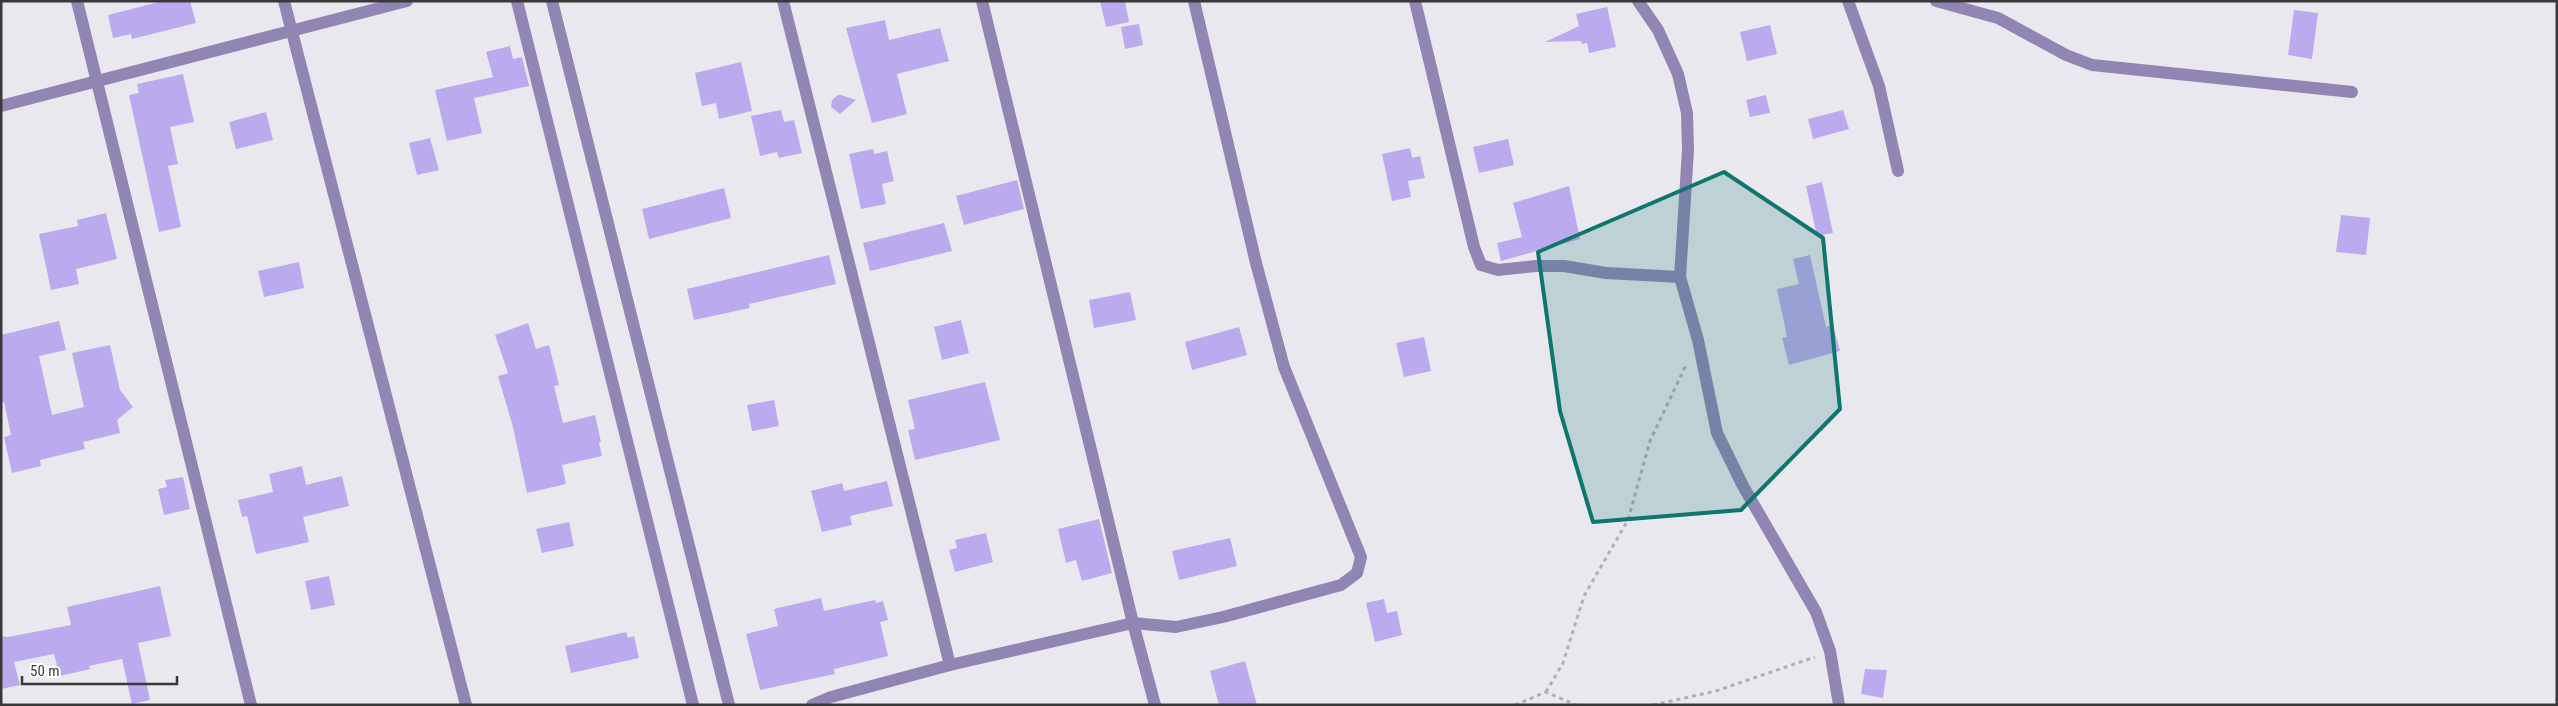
<svg xmlns="http://www.w3.org/2000/svg" width="2558" height="706" viewBox="0 0 2558 706" font-family="'Roboto Condensed',sans-serif">
  <style>
    .building { fill: #bcaaee }
    .lines { fill: none; stroke-linecap: round; stroke-linejoin: round }
    .path { stroke: #b0afb4; stroke-width: 3; stroke-dasharray: 4 4; stroke-linecap: butt }
    .minor { stroke: #9185b4; stroke-width: 12 }
    .marked { fill: #0f766e; fill-opacity: 0.2; stroke: #0f766e; stroke-width: 4; stroke-linejoin: round }
  </style>
  <rect width="100%" height="100%" fill="#eae8ef"/>
  <g class="building">
    <polygon points="163,1 190,1 196,23 132,39 131,34 113,38 108,15"/>
    <polygon points="1100,1 1125,1 1129,22 1106,27"/>
    <polygon points="1607,7 1616,47 1589,53 1587,43 1582,44 1581,41 1545,42 1579,26 1576,14"/>
    <polygon points="2294,10 2318,13 2312,59 2288,55"/>
    <polygon points="885,20 889,40 940,28 949,61 897,74 907,114 872,123 846,28"/>
    <polygon points="1139,24 1143,45 1125,49 1121,27"/>
    <polygon points="1770,25 1777,54 1747,61 1740,32"/>
    <polygon points="510,46 513,59 522,57 529,86 474,98 482,133 447,141 435,90 493,77 486,52"/>
    <polygon points="741,62 752,111 719,119 716,103 702,106 695,73"/>
    <polygon points="183,74 194,122 170,127 178,164 168,166 181,227 159,232 129,95 139,93 137,84"/>
    <polygon points="838,95 841,95 856,100 840,114 831,107 832,100"/>
    <polygon points="1766,95 1770,113 1750,117 1746,100"/>
    <polygon points="781,110 784,122 794,120 802,153 779,158 777,152 760,156 751,116"/>
    <polygon points="1843,110 1849,129 1813,139 1808,119"/>
    <polygon points="266,112 273,140 236,149 229,122"/>
    <polygon points="430,138 439,170 417,175 409,143"/>
    <polygon points="1508,139 1514,165 1479,173 1473,147"/>
    <polygon points="1410,148 1412,158 1420,156 1425,178 1408,181 1411,197 1392,201 1382,154"/>
    <polygon points="873,149 874,154 887,151 894,181 882,184 886,204 861,209 849,154"/>
    <polygon points="1017,180 1024,209 964,225 956,196"/>
    <polygon points="1822,182 1833,233 1817,236 1806,186"/>
    <polygon points="1569,186 1580,239 1501,261 1497,243 1522,237 1513,203"/>
    <polygon points="724,188 731,218 649,239 642,209"/>
    <polygon points="106,213 117,259 76,269 79,284 51,290 39,234 78,226 77,220"/>
    <polygon points="2341,215 2370,218 2366,255 2336,252"/>
    <polygon points="944,223 952,251 870,271 863,243"/>
    <polygon points="829,255 836,284 749,304 750,308 694,320 687,289"/>
    <polygon points="1810,255 1826,327 1833,325 1840,351 1789,365 1782,338 1787,337 1777,289 1799,284 1793,259"/>
    <polygon points="299,262 304,288 264,297 258,271"/>
    <polygon points="1130,292 1136,320 1094,328 1089,300"/>
    <polygon points="961,320 969,353 942,360 934,327"/>
    <polygon points="59,321 66,350 39,356 52,415 84,407 72,353 110,345 120,390 133,407 117,420 120,433 83,442 85,449 40,460 41,466 12,473 4,437 11,435 4,402 1,403 1,335"/>
    <polygon points="528,323 536,349 549,345 559,385 554,386 563,423 595,415 601,442 599,442 602,456 562,465 566,484 527,493 513,427 498,376 508,373 495,335"/>
    <polygon points="1239,327 1247,355 1192,370 1185,342"/>
    <polygon points="1424,337 1431,371 1404,377 1396,343"/>
    <polygon points="985,382 1000,440 915,460 908,430 915,429 908,400"/>
    <polygon points="774,400 779,426 752,431 747,405"/>
    <polygon points="302,466 306,485 342,476 349,506 303,517 309,542 256,554 247,516 242,517 238,500 273,492 269,474"/>
    <polygon points="183,477 190,509 164,515 158,489 167,487 165,480"/>
    <polygon points="887,481 893,506 850,516 852,525 822,532 811,491 842,483 844,491"/>
    <polygon points="1099,519 1112,573 1082,581 1076,560 1066,563 1058,529"/>
    <polygon points="569,522 574,546 542,553 536,529"/>
    <polygon points="986,533 993,562 955,572 949,550 957,548 955,540"/>
    <polygon points="1230,538 1237,566 1179,580 1172,551"/>
    <polygon points="329,576 335,605 311,610 305,581"/>
    <polygon points="160,586 171,636 138,643 150,700 132,704 122,659 89,666 90,669 60,676 54,654 14,662 20,685 1,689 1,636 8,637 71,625 67,607"/>
    <polygon points="821,598 824,611 875,600 876,603 883,601 888,620 880,622 888,656 834,669 835,674 760,690 746,634 778,626 774,609"/>
    <polygon points="1384,599 1387,613 1397,611 1402,635 1375,642 1366,603"/>
    <polygon points="626,632 628,638 634,636 639,658 571,673 565,646"/>
    <polygon points="1245,661 1257,705 1219,705 1210,671"/>
    <polygon points="1865,669 1887,670 1883,698 1861,694"/>
  </g>
  <g class="lines">
    <g class="path">
      <polyline points="1546,692 1563,663 1584,596 1628,520 1650,441 1686,365"/>
      <polyline points="1515,705 1546,692 1576,705"/>
      <polyline points="1653,705 1716,691 1815,657"/>
    </g>
    <g class="minor">
      <polyline points="77,1 251,705"/>
      <polyline points="284,1 466,705"/>
      <polyline points="517,1 693,705"/>
      <polyline points="552,1 729,705"/>
      <polyline points="783,1 950,665"/>
      <polyline points="982,1 1133,623 1155,705"/>
      <polyline points="1415,1 1474,247 1481,265 1498,270 1536,266 1564,266 1606,273 1680,277"/>
      <polyline points="1638,1 1658,30 1678,74 1687,113 1688,150 1680,277 1698,340 1717,433 1743,486 1816,612 1830,651 1839,705"/>
      <polyline points="1848,1 1879,86 1898,171"/>
      <polyline points="1936,1 1998,18 2066,55 2092,65 2352,92"/>
      <polyline points="1,106 407,1"/>
      <polyline points="812,705 831,697 950,665 1133,623 1176,627 1223,617 1341,585 1357,573 1361,557 1284,367 1256,263 1194,1"/>
    </g>
  </g>
  <path class="marked" d="M1724 172 1823 238 1840 409 1741 510 1593 522 1560 411 1538 252Z"/>
  <rect width="2558" height="706" fill="none" stroke="#39393b" stroke-width="5"/>
  <path d="M22 676v8h155v-8" fill="none" stroke="#39393b" stroke-width="2.5"/>
  <text x="30" y="676" font-size="15" fill="#39393b" stroke="#ffffff" stroke-width="4" paint-order="stroke">50 m</text>
</svg>
